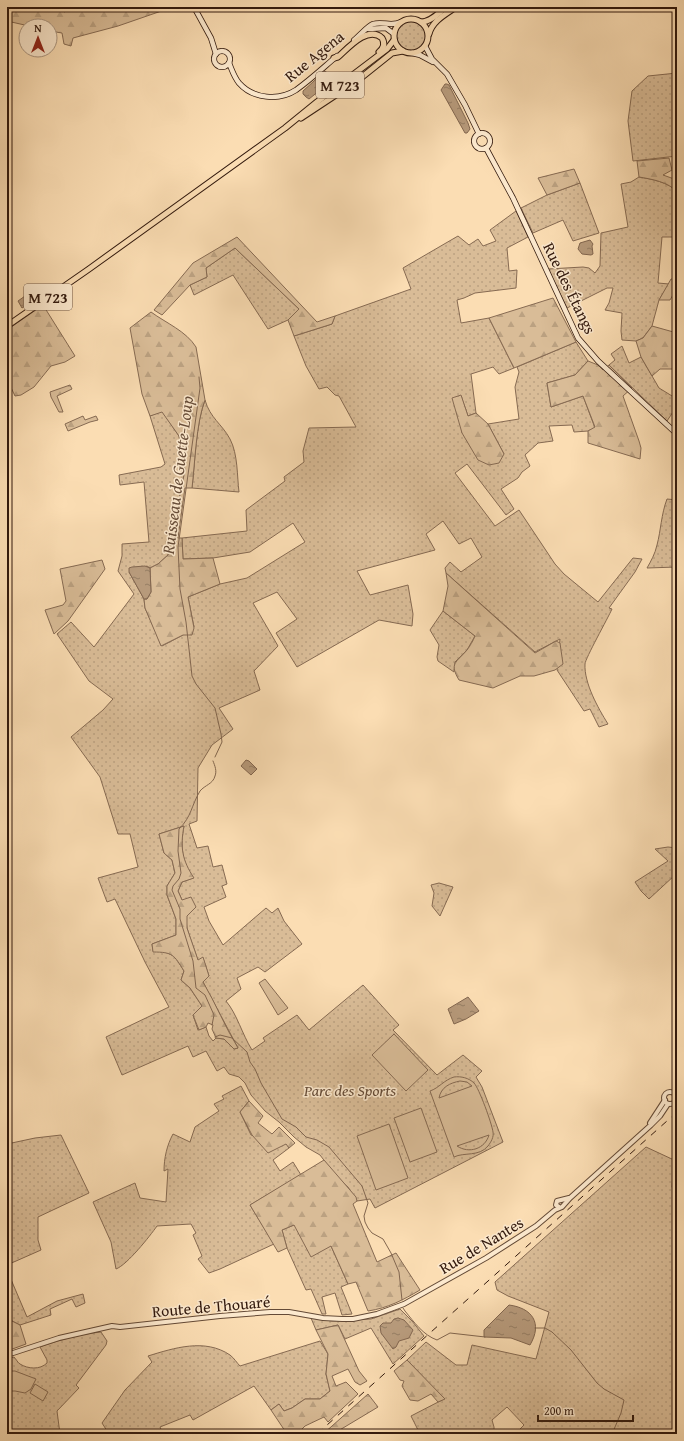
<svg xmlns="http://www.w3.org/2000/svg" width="684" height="1441" viewBox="0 0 684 1441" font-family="'Gentium Book Plus',serif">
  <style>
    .grass { fill: url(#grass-dots); stroke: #866a52; fill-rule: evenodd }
    .forest { fill: url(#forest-firs); stroke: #866a52 }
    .pitch { fill: #d9bc97; stroke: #866a52; fill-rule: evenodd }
    .water { fill: url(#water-ripples); stroke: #82664f }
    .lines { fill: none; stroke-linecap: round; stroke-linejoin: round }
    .stream { stroke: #82664f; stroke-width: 1 }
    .tertiary-casing { stroke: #644a36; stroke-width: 6 }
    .secondary-casing { stroke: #32190d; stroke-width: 6 }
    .primary-casing { stroke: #32190d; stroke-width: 7 }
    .tertiary { stroke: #fce9ce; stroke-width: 4 }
    .secondary { stroke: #fce9ce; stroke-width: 4.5 }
    .primary { stroke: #fbddb3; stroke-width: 5 }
    .rail { stroke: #32190d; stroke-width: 1; stroke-dasharray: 7 7; stroke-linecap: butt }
    .labels { text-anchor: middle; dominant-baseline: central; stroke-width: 3; stroke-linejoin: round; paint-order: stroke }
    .shield { fill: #fce9ce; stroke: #6f5747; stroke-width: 1 }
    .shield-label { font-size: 15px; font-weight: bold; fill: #32190d }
    .street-label { font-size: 16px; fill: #32190d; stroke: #fce9ce }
    .park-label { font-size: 16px; font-style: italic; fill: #644a36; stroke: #fce9ce }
    .water-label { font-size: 17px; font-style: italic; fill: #674d39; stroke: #fce9ce }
  </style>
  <defs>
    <pattern id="grass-dots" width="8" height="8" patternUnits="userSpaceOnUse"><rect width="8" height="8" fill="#d9bc97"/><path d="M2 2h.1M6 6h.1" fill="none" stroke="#bba181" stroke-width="1.8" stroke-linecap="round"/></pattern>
    <pattern id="forest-firs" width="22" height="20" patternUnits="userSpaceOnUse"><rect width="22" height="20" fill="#d9bc97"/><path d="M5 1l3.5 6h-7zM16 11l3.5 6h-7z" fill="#bba181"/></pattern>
    <pattern id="water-ripples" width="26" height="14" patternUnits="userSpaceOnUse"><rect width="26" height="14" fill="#b79a7b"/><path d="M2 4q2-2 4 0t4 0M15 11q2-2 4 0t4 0" fill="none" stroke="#957d63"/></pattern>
  </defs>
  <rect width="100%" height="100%" fill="#fbddb3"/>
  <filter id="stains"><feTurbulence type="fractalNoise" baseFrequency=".005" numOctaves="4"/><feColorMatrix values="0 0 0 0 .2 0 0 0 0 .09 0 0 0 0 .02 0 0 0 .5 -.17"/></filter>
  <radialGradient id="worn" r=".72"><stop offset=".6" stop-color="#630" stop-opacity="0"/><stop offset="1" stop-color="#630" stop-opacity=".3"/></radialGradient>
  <g class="grass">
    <circle cx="411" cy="36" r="15"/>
    <polygon points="677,73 677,156 633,161 628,121 632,91 648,76"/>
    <path d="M639 177C651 179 669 182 677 192V236L675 237H662L658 283 669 284 659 300 652 326 643 338 636 341 622 340 621 331 622 313 605 310 609 303 613 288H607L567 308 548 269 583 267 589 268 595 273 600 266 601 233 628 227 621 184 631 182Z"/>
    <polygon points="580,183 599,233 573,241 563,220 533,233 521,208 547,195"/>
    <path d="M516 211 528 237 507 248 509 271 517 270 516 288 475 293 464 298 457 300 461 323 489 318 514 368 499 374 493 367 471 374 476 413 468 416 461 396 462 433 504 454 488 424 519 419 515 387 519 372 517 367 576 342 588 361 575 375 547 383 551 407 583 396 595 428 588 431 574 432 572 425 549 426 553 441 538 443 525 455 530 466 522 472 518 478 501 489 514 509 506 515 467 464 455 473 495 526 519 510 555 564 564 574 598 602 633 558 642 559 635 572 609 608 612 609C608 618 585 659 585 664 584 683 598 708 608 724L599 727 590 709 584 711 557 670 560 639 535 652 446 573 445 568 450 562 461 572 482 557 471 538 459 544 443 521 426 534 435 550 357 571 370 595 408 585 413 614 412 626 379 620 297 667 276 633 297 619 277 592 253 603 278 646 254 671 260 690 219 708 233 729 212 745 198 768 197 821 189 824 197 848 208 846 213 867 222 865 227 884 222 886 226 897 204 907 209 921 223 945 266 908 272 913 278 908 284 921 302 944 265 972 258 967 237 978 241 989 226 1001C237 1014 242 1034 252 1050L265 1041 263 1038 297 1015 309 1030 363 985 399 1025 393 1030 437 1075 463 1055 482 1071 476 1077 482 1087 503 1142 375 1208 370 1199 357 1201 348 1187 336 1176 320 1155 306 1147 294 1137 279 1122 265 1111 251 1095 245 1083 239 1077 229 1074 224 1067 217 1071 206 1051 193 1057 188 1046 122 1075 106 1037 169 1007 145 962 115 899 107 902 98 878 138 867 130 834H118L100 777 71 737 103 710 113 699 89 681 57 634 71 622 94 647 134 594 118 571 122 556V544L149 542 144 482 120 485 119 475 161 467 165 464 150 416 162 411 179 436 185 470 168 555 158 564 150 568 147 566 129 572 144 599 145 608 162 646 183 635 194 627 188 597 220 584 247 578 305 542 293 523 250 552 213 558 183 559 182 538 247 531 246 510 285 481 284 477 304 462 303 451 309 428 356 427 339 396 335 395 327 387 319 389 306 366 294 336 332 324 335 316 411 289 403 268 458 236 469 245 478 239 483 246 496 241 490 230ZM184 826C180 847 182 861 193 878L182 882 178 891C185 905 185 913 187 928 190 939 195 950 198 961L203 958 209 976 203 982 238 1048 234 1049 224 1039 216 1038 213 1041 209 1036 206 1027 198 1030 193 1015 202 1006 190 988 181 980 184 971C174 955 173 952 153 951L152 944 176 935V919L167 895V886L175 873 172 860 164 853 159 834Z"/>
    <polygon points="235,248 300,310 288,320 268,329 233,275 194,295 190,285 207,277 206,268"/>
    <polygon points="622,346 629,363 641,357 659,388 677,399 677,406 667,421 609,365 615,360 611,354"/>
    <path d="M205 400C210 418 222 424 230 439 238 454 237 476 239 492L192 488C195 463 196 423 205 400Z"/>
    <path d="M667 499 677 500V567L647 568C651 561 655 554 657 545 661 530 661 515 667 499Z"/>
    <polygon points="443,611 475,636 467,650 455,662 454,672 438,661 437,657 439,645 430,630"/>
    <polygon points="668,847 677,848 677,870 675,875 649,899 641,891 635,882 668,861 655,849"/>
    <polygon points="439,883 453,887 440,916 432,906 434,893 431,885"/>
    <path d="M241 1086 249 1101 240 1112 251 1135 287 1144 289 1148 273 1160 280 1171 293 1162 301 1175 250 1205 274 1244 220 1269 209 1273 198 1259 202 1256 193 1235 196 1233 191 1224 157 1226C150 1236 127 1265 116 1269L111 1242 93 1202 135 1183 140 1198 166 1202 168 1169 164 1171C164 1158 167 1145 173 1134L190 1142 195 1127 219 1111 214 1104 224 1099 222 1096Z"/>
    <polygon points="61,1135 89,1193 38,1217 38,1240 41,1250 7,1265 7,1144 35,1138"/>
    <polygon points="646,1147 674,1160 672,1187 677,1194 677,1434 515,1434 524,1425 507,1407 492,1420 494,1427 494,1434 415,1434 419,1432 411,1416 444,1399 407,1360 426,1342 456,1365 467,1365 472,1345 536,1359 549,1312 508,1296 497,1290 495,1282"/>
    <polygon points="294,1225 331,1246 348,1284 341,1287 352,1314 342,1315 335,1293 322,1297 326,1314 322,1314 311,1289 306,1290 287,1248 282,1230"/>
    <polygon points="7,1270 27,1317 57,1301 83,1294 85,1303 76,1307 72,1299 50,1309 51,1315 20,1325 8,1319 7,1316"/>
    <polygon points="400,1309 412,1321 424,1336 393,1364 371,1328 345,1339 338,1325 316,1330 311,1318 332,1321 371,1319"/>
    <path d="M101 1332 107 1341 106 1345 76 1385 79 1388 57 1411 60 1434H7V1359L14 1357C16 1359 18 1363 20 1364 28 1369 40 1370 47 1363V1360L40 1347C60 1340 80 1334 101 1332Z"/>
    <path d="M320 1341 328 1354 326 1374 330 1391 320 1399H305L292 1408 284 1411 279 1404 271 1410 254 1386 193 1420 190 1415 160 1427 163 1434H109L102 1423 125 1390 152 1362 148 1356C174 1348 205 1338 230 1355 234 1358 237 1363 240 1366Z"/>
  </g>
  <g class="forest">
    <polygon points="7,7 64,7 64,12 78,7 107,7 108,9 115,7 173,7 118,26 73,38 71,46 64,44 62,33 50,31 50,26 29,26 7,21"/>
    <path d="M669 158 672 170 663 175 677 180V192C669 182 651 179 639 177L637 161Z"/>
    <polygon points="574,169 580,183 547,195 538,178"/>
    <polygon points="237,237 317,322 335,316 332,324 294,336 288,320 299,309 235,248 206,268 207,277 190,285 162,315 154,310 193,263"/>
    <polygon points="671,279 677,279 677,288 670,300 659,300"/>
    <polygon points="553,298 576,342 514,368 489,318"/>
    <polygon points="43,305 75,356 65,362 51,366 34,387 21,395 15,396 7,379 7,330"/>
    <path d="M151 312C166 323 186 331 196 347L205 400C196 423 195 463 192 488H185L178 538H182L183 559 213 558 220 584 188 597 194 628 192 635H183L161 646 145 608 144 599H147L151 592 150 568 158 564 168 555 185 470 179 436 162 412 150 416 142 394 130 328Z"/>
    <polygon points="652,326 677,333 677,369 660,369 652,376 641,357 636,341 643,338"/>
    <polygon points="588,361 598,365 603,370 609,365 632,388 623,396 639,441 641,448 640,459 588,443 588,431 595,427 583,396 551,407 547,383 575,375"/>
    <polygon points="70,385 72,389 57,396 63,412 59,412 51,397 50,392"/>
    <polygon points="461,395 468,416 476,413 488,424 504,454 499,463 489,465 478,460 462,433 452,398"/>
    <polygon points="83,416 85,420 96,416 98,420 90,422 68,431 65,424"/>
    <polygon points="102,560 105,569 68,621 54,634 45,610 63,605 66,601 60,569"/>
    <path d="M446 573 535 653 556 641 560 643 563 664 555 670 534 676H520L493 688 459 680C449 663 456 663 467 650 470 646 473 641 475 636L443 611 448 586Z"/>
    <path d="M184 826C180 847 182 860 194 878L182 882 178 891 182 900 191 897 196 907 187 916V928L198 960 203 957 209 976 203 982C216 1004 225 1027 238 1048L234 1049 224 1039 216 1038 212 1029 213 1025 208 1023 206 1027 199 1030 193 1015 202 1006 190 988 181 980 184 971C174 955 173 952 153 952L152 944 176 935V919L167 895V886L175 873 172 860 164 853 159 834Z"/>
    <polygon points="249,1101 263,1116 258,1123 272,1134 279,1127 295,1143 289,1148 286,1144 268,1153 252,1135 240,1112"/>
    <path d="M324 1160 356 1197 357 1201 353 1204 377 1262 396 1253 420 1290C403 1300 388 1308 368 1311L356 1282 348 1284 331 1246 311 1257 294 1225 282 1230 287 1248 278 1252 250 1205Z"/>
    <polygon points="7,1316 8,1319 20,1325 26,1344 7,1351"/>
    <polygon points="338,1325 359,1371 367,1381 360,1385 355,1382 348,1369 332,1376 336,1386 346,1382 358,1394 328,1422 324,1417 305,1426 297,1434 287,1434 271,1410 279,1404 284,1411 292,1408 305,1399 320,1399 330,1391 326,1374 328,1354 316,1330"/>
    <polygon points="407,1360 445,1399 438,1402 431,1394 418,1401 410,1400 402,1386 404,1381 400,1380 394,1371"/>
    <polygon points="368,1394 378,1407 333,1434 323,1434"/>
  </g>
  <g class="pitch">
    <polygon points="265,979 288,1008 278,1015 259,983"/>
    <polygon points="394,1034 428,1070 406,1091 372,1055"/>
    <path d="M454 1077C461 1076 469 1078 474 1083 479 1088 492 1124 493 1132 494 1137 491 1142 488 1146 479 1157 464 1152 454 1157L430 1091C439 1088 444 1080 454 1077ZM460 1081 467 1082 472 1086 439 1098C441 1087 450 1083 460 1081ZM489 1135C485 1149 469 1154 457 1146Z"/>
    <polygon points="421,1108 437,1152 410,1162 394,1118"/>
    <polygon points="389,1124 408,1178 376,1190 357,1136"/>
    <polygon points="7,1371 15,1371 36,1379 31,1389 25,1393 15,1391 7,1391"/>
    <polygon points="35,1384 48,1392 43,1401 30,1393"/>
  </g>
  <g class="water">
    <polygon points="325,71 331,76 332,79 330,82 309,99 306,97 303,94 303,91"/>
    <polygon points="445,84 447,84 449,85 468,123 470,129 467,133 465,133 441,90"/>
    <polygon points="590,240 593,244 592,246 593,254 591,255 582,254 578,249 580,243"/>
    <polygon points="32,291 33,291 37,299 22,308 18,301"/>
    <polygon points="145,566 150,568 151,592 147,599 144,599 129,572 129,568 132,567"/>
    <polygon points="246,760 249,761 257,769 251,775 241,766"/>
    <polygon points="468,997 479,1011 466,1019 454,1024 448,1009"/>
    <path d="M509 1305C532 1308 543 1323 530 1345L511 1338 484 1337V1330Z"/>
    <polygon points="398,1318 404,1320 413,1330 409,1338 399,1341 396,1347 393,1349 381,1333 380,1326 383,1323 391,1323 394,1319"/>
  </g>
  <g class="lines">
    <g class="stream">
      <polyline points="199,377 200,388 178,547 180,589 186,622 192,676 196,684 215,708 221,734 222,742 215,757"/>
      <path d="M212 1025 214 1015 205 995 196 988 193 961 180 919V909L172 890 173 886 179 879 181 873 178 851 179 829C192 816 191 806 200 791 205 785 213 784 215 776 217 771 215 766 213 761"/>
      <polyline points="215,1037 220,1035 232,1038 247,1052 250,1062 255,1069 261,1083 282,1119 296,1127 306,1137 317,1140 329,1147 362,1186 368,1203 364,1216 365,1222 368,1228 372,1233 383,1239 391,1253 399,1272 402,1300"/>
      <path d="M403 1308 405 1311C414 1322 423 1335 437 1340L450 1333 485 1337"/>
      <polyline points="535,1328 545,1328 552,1332 571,1350 597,1383 604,1389 624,1400 621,1413 612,1434"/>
    </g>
    <g class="tertiary-casing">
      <g id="tertiary">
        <circle cx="670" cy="1098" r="6"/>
        <polyline points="650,1123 665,1100"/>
        <polyline points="559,1207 556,1205 557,1201 569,1198"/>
        <polyline points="7,1355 59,1338 112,1326 120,1327 220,1316 270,1312 289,1312 323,1318 342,1319 353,1319 377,1314 404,1304 486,1258 536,1226 555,1210 562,1207 570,1198 651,1125 660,1116 668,1104"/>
      </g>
    </g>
    <g class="secondary-casing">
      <g id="secondary">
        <polyline points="194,7 211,38 216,54"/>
        <polyline points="368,29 386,28 394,34"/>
        <path d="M354 40C359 36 369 25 373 24 383 21 391 27 401 22"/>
        <polyline points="425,46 432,59 447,74 465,105 479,134"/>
        <circle cx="222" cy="59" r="8"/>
        <polyline points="412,53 420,55 433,62"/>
        <path d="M229 63C232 70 234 77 239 83 253 99 279 101 296 90 310 80 324 67 337 56"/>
        <circle cx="482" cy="141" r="8"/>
        <polyline points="486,148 513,198 578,338 598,361 677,434"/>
      </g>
    </g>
    <g class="primary-casing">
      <g id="primary">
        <circle cx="411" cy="36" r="17"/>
        <path d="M421 22C430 22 439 13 446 7"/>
        <path d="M429 34C432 21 446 14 456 7"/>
        <path d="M334 58 338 57C348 48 368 25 382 38 385 43 384 48 379 52"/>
        <polyline points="301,118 357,81 392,53 403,51"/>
        <polyline points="7,326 89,269 285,128 317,102 387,49 394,40"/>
      </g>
    </g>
    <use href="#tertiary" class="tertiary"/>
    <use href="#secondary" class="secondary"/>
    <use href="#primary" class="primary"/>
    <polyline class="rail" points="317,1434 677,1112"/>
  </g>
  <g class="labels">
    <g class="shield">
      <rect x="316" y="72" width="48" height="26" rx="3"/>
      <rect x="24" y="284" width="48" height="26" rx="3"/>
    </g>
    <g class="shield-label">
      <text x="340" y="85">M 723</text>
      <text x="48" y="297">M 723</text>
    </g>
    <g class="street-label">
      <text transform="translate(314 56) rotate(-39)">Rue Agena</text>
      <text transform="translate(570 288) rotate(64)">Rue des Étangs</text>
      <text transform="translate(481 1245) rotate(-31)">Rue de Nantes</text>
      <text transform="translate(211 1306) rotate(-5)">Route de Thouaré</text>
    </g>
    <g class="park-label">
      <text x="350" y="1090">Parc des Sports</text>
    </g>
    <g class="water-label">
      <text transform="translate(177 475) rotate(-83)">Ruisseau de Guette-Loup</text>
    </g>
  </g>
  <rect width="684" height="1441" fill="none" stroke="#fbddb3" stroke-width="24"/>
  <rect x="8" y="8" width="668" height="1425" fill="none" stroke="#32190d" stroke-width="2"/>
  <rect x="12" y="12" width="660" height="1417" fill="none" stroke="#32190d"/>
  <g transform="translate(38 38)"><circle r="19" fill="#fce9ce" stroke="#ab9681"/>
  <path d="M0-3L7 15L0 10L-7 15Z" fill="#8f2418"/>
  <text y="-6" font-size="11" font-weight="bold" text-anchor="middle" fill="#32190d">N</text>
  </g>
  <path d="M538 1415v6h95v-6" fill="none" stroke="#32190d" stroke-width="2"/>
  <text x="544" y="1415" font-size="12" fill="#32190d" stroke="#fce9ce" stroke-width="3" paint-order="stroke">200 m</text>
  <rect width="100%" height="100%" filter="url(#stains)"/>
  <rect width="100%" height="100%" fill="url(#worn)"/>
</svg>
